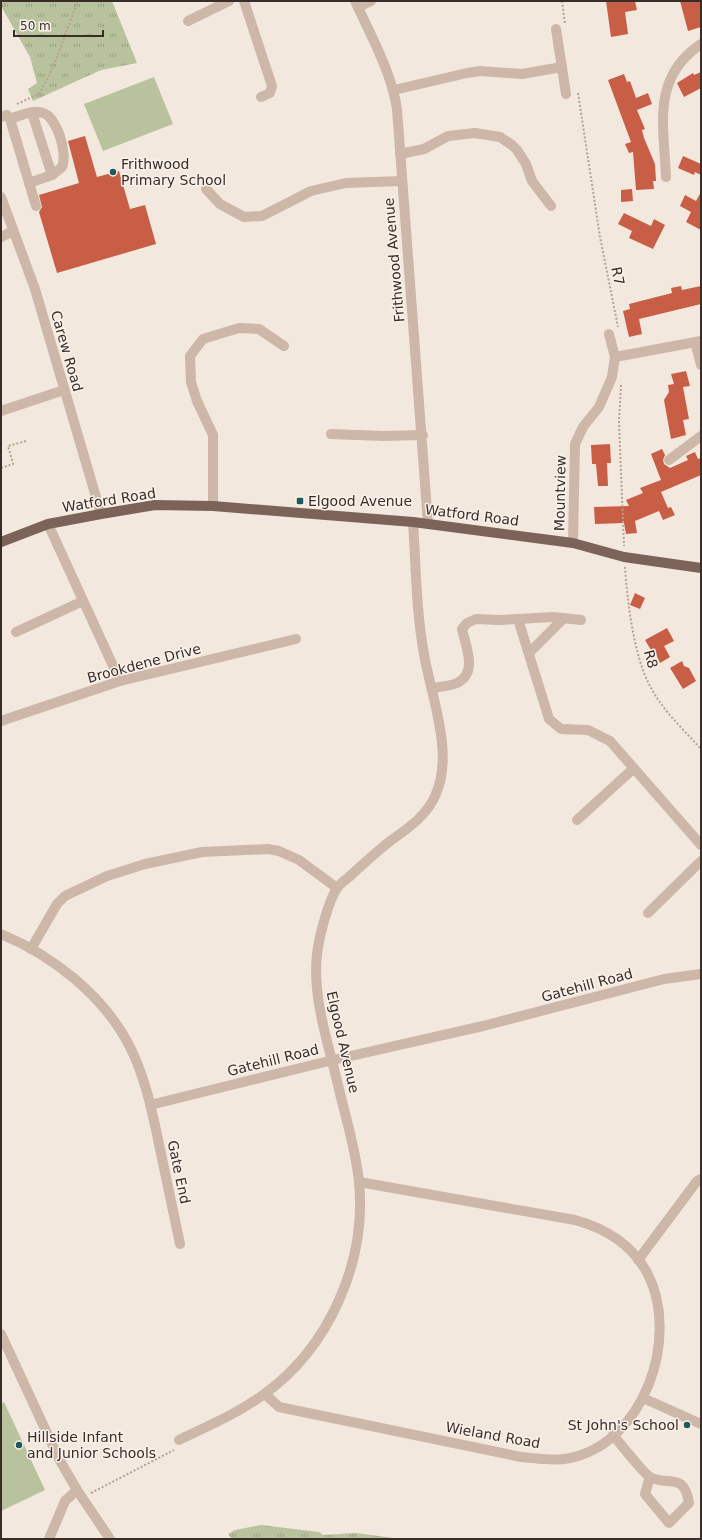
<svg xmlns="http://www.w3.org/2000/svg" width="702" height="1540" viewBox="0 0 702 1540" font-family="'DejaVu Sans',sans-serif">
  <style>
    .grass { fill: url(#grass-tufts) }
    .garden { fill: #b8c39d }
    .building { fill: #c85e46 }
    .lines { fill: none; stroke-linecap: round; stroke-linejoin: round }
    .path { stroke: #b7a193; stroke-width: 2; stroke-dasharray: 2 2; stroke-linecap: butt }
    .minor { stroke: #ccb7a9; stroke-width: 10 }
    .major { stroke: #7b635a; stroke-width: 10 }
    .poi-dot { fill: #1d5a5b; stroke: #faf2ea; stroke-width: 1.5 }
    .labels { text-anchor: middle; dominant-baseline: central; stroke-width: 3; stroke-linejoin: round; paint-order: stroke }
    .poi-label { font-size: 14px; fill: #382d29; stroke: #faf2ea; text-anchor: start }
    .street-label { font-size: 14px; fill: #382d29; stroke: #faf2ea }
  </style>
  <defs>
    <pattern id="grass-tufts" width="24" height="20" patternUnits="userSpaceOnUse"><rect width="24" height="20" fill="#b8c39d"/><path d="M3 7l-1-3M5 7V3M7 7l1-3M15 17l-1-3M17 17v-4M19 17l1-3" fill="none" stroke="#979f80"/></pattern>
  </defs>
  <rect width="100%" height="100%" fill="#f3e8dd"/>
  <g class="grass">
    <polygon points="1,1 112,1 137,63 101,70 33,101 28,89 37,83 30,57 1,6"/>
    <polygon points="261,1525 319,1532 323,1535 356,1533 401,1539 232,1539 228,1534 235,1530"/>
  </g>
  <g class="garden">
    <polygon points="154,77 173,124 103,151 84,104"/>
    <polygon points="4,1402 45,1490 1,1511 1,1404"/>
  </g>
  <g class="building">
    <polygon points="606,1 635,1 637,10 625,12 628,34 611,37"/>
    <polygon points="680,1 701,1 701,27 688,31"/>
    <polygon points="701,72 701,88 684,97 677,83 693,73 694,75"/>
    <polygon points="624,74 627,82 630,81 636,98 648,93 652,104 637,110 645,129 642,130 644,138 655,164 656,181 653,181 654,189 636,190 633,152 629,153 625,144 631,142 608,80"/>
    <polygon points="85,136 97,177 119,171 130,209 145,205 156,244 57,273 39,212 42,207 39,195 79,183 68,141"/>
    <polygon points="683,156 701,164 701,175 695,172 694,175 678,168"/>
    <polygon points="632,189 633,201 621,202 621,190"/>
    <polygon points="701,192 701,230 686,222 691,212 680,206 685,195 696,201"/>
    <polygon points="624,213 651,226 654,219 665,225 653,249 629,238 632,231 618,224"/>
    <polygon points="681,286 682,290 701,286 701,304 639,319 642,334 629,337 623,311 630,309 629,304 672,293 671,288"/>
    <polygon points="686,371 690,386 683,387 689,419 683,420 686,435 671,439 664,400 669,392 668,385 674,384 671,374"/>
    <polygon points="610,444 611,463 607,463 608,486 598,486 596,464 592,464 591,445"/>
    <polygon points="662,449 665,455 663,460 664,464 670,468 688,460 686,456 695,452 698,459 701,458 701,475 661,492 668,508 671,507 675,515 663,520 659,511 635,521 637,533 626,534 624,523 595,524 594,507 629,506 626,500 643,493 640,488 661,480 651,454"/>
    <polygon points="635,593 645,598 640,609 630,605"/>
    <polygon points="667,628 674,641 664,646 670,657 660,663 656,654 654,655 645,640"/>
    <polygon points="682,661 684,666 689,668 696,681 683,689 670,668"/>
  </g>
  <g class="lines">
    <g class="path">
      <polyline points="562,1 565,24"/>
      <polyline points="578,93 600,237 618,327"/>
      <polyline points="17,104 39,94 52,70 78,1"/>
      <polyline points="621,385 619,422 624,546"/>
      <polyline points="1,468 13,464 8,446 26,441"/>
      <path d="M625 567C627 599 634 656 649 684 661 709 683 729 701 749"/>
      <polyline points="91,1493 174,1450"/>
    </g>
    <g class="minor">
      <polyline points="244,1 272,86 270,93 261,97"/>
      <path d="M355 1C371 36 391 71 397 109L428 524"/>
      <polyline points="358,7 371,1"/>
      <polyline points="188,21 229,1"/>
      <polyline points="556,29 566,94"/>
      <polyline points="394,90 467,73 480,71 522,74 562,67"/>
      <polyline points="32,113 52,175"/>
      <polyline points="1,117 7,115 10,119 36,206"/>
      <path d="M10 119C19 116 33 109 43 113 57 117 68 154 62 167L52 175 29 183"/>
      <polyline points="400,154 424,149 448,136 475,133 500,137 512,145 517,150 526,164 532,181 551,206"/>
      <path d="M666 177C664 125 651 78 701 44"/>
      <polyline points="206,189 220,204 244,217 262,216 311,191 346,183 402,181"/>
      <polyline points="1,197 35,289 101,514"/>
      <polyline points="1,237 13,231"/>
      <polyline points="695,342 701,365"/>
      <polyline points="615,357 701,341"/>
      <polyline points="1,411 64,390"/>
      <polyline points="331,434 383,436 423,435"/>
      <polyline points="669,460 701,436"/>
      <polyline points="213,506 213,435 197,401 191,382 190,356 203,339 239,328 259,329 284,346"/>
      <polyline points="48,524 120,681"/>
      <polyline points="573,543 575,444 583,427 599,407 612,377 615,357 609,334"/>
      <polyline points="518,619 549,719 561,729 588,730 610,741 701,845"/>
      <polyline points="16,632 83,601"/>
      <polyline points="529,653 564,618"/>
      <path d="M432 688C440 687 450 686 457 683 478 673 466 647 462 629L467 623 476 619 499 620 553 617 581 620"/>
      <polyline points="1,721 120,681 296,639"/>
      <polyline points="577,820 633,769"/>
      <polyline points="648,913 701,861"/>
      <path d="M1 934C52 955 103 995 129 1045 145 1076 152 1111 159 1144 166 1177 173 1211 180 1244"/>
      <polyline points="31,949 57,904 65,896 107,876 145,864 202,852 268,849 279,851 299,860 337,888"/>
      <polyline points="150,1105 333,1060 483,1026 664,979 701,974"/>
      <polyline points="638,1260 697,1181 701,1179"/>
      <polyline points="1,1334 59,1459 77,1490 110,1539"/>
      <path d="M265 1394 279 1407 521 1457C535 1458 550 1461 564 1459 644 1448 683 1334 645 1269 629 1242 604 1228 575 1220L359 1182"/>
      <polyline points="643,1398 701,1424"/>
      <path d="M613 1435C620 1443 643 1473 650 1477 668 1487 684 1471 689 1503L669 1523 645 1494 650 1477"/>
      <path d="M179 1440C208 1426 238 1413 263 1395 329 1348 367 1262 359 1182 356 1150 346 1119 339 1089 329 1045 312 999 317 954 319 937 328 902 337 888 340 884 345 880 349 877 363 864 377 851 393 839 410 827 428 814 436 794 454 752 431 696 424 654 416 611 416 565 413 522"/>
      <polyline points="49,1539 65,1501 77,1490"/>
    </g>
    <polyline class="major" points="1,542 48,524 101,514 155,505 213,506 413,522 573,543 624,557 701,568"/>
  </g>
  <g class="poi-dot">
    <circle cx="113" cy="172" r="4"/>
    <rect x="296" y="497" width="8" height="8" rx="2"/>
    <circle cx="687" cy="1425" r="4"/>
    <circle cx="19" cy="1445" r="4"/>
  </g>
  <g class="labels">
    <g class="poi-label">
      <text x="121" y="164">Frithwood<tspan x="121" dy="16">Primary School</tspan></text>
      <text x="308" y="501">Elgood Avenue</text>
      <text x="679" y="1425" text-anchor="end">St John's School</text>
      <text x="27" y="1437">Hillside Infant<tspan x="27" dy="16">and Junior Schools</tspan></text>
    </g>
    <g class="street-label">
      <text transform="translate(394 260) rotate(-95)">Frithwood Avenue</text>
      <text transform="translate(618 276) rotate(79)">R7</text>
      <text transform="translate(67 351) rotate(74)">Carew Road</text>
      <text transform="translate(560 493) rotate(-89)">Mountview</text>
      <text transform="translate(109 500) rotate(-9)">Watford Road</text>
      <text transform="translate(472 515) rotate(7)">Watford Road</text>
      <text transform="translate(651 659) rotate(74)">R8</text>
      <text transform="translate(144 663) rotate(-15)">Brookdene Drive</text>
      <text transform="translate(587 985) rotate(-15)">Gatehill Road</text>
      <text transform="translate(343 1042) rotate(77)">Elgood Avenue</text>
      <text transform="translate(273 1060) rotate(-14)">Gatehill Road</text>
      <text transform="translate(179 1172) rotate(78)">Gate End</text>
      <text transform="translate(493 1435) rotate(10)">Wieland Road</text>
    </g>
  </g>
  <rect width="702" height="1540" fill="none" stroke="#382d29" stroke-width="4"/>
  <path d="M14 30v6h89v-6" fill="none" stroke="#382d29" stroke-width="2"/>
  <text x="20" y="30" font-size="12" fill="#382d29" stroke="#faf2ea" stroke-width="3" paint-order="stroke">50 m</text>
</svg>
